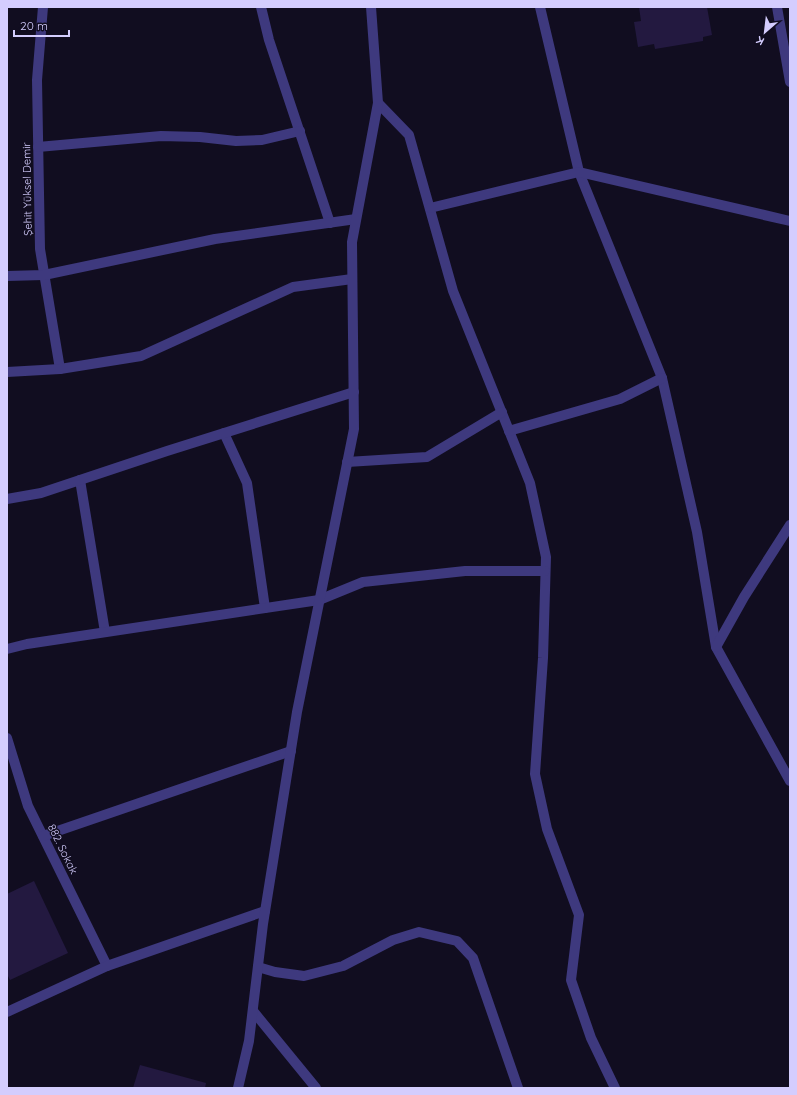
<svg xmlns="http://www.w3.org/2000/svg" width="797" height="1095" viewBox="0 0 797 1095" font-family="Quicksand,sans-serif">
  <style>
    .building { fill: #231940 }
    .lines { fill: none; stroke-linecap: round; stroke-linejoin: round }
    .minor { stroke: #3e397e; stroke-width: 10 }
    .labels { text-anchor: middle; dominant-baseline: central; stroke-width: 3; stroke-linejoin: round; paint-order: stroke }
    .street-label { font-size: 11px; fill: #d4cdfe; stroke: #110d20 }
  </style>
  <rect width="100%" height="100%" fill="#110d20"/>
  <g class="building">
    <polygon points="639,7 707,7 712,35 703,37 703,41 655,49 654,44 638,47 634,22 641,21"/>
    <polygon points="34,881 68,953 10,980 7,974 7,894"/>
    <polygon points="140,1065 206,1083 205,1088 133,1088"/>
  </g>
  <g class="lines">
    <g class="minor">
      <polyline points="43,7 37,80 40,249 60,369"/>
      <polyline points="261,7 269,40 330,223"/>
      <polyline points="540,7 579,172 662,378 697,532 716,647 790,781"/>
      <polyline points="777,7 790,82"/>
      <polyline points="378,103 409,135 453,291 530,483 546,557 543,658 535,774 547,829 579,915 571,980 591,1038 615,1088"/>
      <polyline points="38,147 161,136 200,137 236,141 262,140 300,131"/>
      <polyline points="430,208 579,172 790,221"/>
      <polyline points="7,276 44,275 215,239 356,219"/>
      <polyline points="7,372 60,369 141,356 293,287 352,279"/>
      <polyline points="509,431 620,399 662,378"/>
      <polyline points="224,433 247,483 265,608"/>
      <polyline points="347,462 427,457 502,412"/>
      <polyline points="80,480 105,632"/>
      <polyline points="7,499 41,493 167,451 354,392"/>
      <polyline points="716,647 744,597 790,525"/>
      <polyline points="7,649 27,644 319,600 363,582 465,571 545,571"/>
      <polyline points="7,738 28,806 107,966"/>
      <polyline points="43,836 291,751"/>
      <polyline points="258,967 275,972 304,976 343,966 393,940 419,932 457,941 473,958 518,1088"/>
      <polyline points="253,1011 316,1088"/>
      <polyline points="7,1012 107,966 265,911"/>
      <polyline points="238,1088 249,1041 263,924 297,712 354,429 352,242 378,103 371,7"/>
    </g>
  </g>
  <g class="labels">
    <g class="street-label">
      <text transform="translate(27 189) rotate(-91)">Şehit Yüksel Demir</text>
      <text transform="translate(63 849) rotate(64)">882. Sokak</text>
    </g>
  </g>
  <rect width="797" height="1095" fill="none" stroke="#d4cdfe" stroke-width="16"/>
  <g transform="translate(765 32) rotate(208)" stroke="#110d20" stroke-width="3" paint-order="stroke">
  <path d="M0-3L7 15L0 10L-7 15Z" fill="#d4cdfe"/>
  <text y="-6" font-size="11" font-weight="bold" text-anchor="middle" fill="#d4cdfe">K</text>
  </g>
  <path d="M14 30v6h55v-6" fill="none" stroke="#d4cdfe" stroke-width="2"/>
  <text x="20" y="30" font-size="12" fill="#d4cdfe" stroke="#110d20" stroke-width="3" paint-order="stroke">20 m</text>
</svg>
